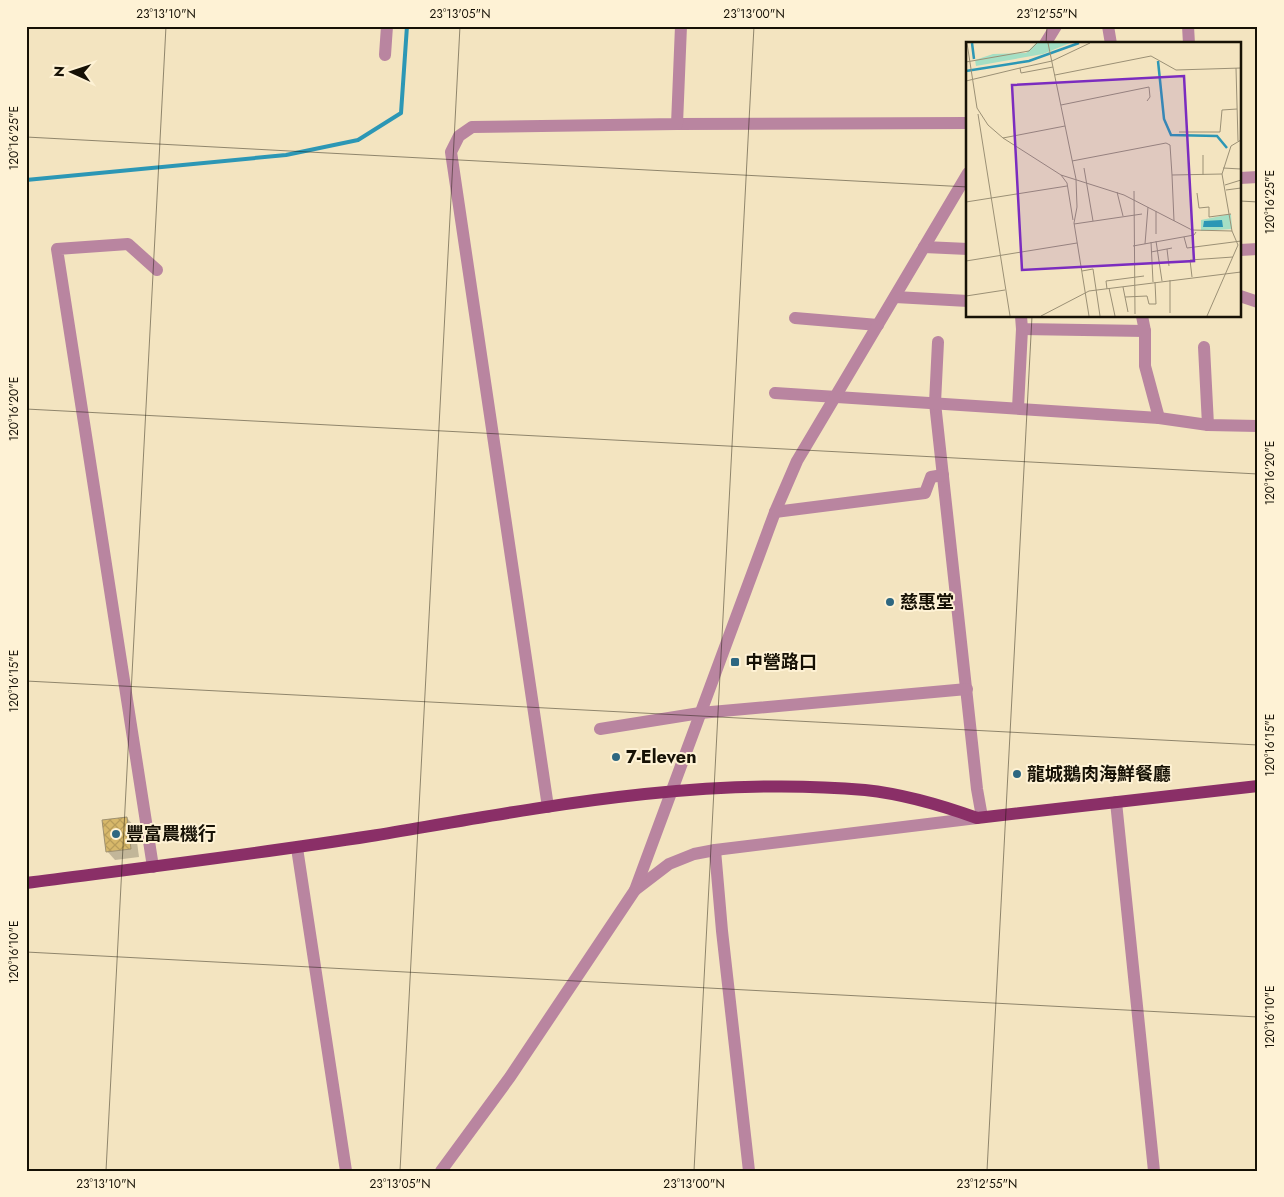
<svg xmlns="http://www.w3.org/2000/svg" width="1284" height="1197" viewBox="0 0 1284 1197" font-family="Jost,'Noto Sans TC',sans-serif">
  <style>
    .shadow { fill: #0003 }
    .lines { fill: none; stroke-linecap: round; stroke-linejoin: round }
    .stream { stroke: #2c97b5; stroke-width: 4 }
    .building { fill: url(#building-cross-hatch); stroke: #9f9170 }
    .minor { stroke: #b985a0; stroke-width: 12 }
    .major { stroke: #8a2f67; stroke-width: 12 }
    .ticks { fill: none; stroke: #161105; stroke-width: 1; stroke-opacity: 0.45 }
    .poi-dot { fill: #2e6781; stroke: #fef2d5; stroke-width: 2 }
    .labels { text-anchor: middle; dominant-baseline: central; stroke-width: 4; stroke-linejoin: round; paint-order: stroke }
    .poi-label { font-size: 18px; font-weight: bold; fill: #161105; stroke: #fef2d5; text-anchor: start }
    .inset-river { fill: none; stroke: #2c97b5; stroke-width: 2.5 }
    .inset-road { fill: none; stroke: #9b9075; stroke-width: 1 }
    .view { fill: #7b2cbf; fill-opacity: 0.15; stroke: #7b2cbf; stroke-width: 2.5 }
    .inset-edge { fill: none; stroke: #161105; stroke-width: 2.5 }
    .neatline { fill: none; stroke: #161105; stroke-width: 2 }
    .ticks-label { font-size: 12px; text-anchor: middle; fill: #161105 }
  </style>
  <defs>
    <pattern id="building-cross-hatch" width="8" height="8" patternUnits="userSpaceOnUse" patternTransform="scale(1.25)"><rect width="8" height="8" fill="#d7b86a"/><path d="M0 0l8 8M0 8l8-8" fill="none" stroke="#b89d5a"/></pattern>
  </defs>
  <rect width="100%" height="100%" fill="#f3e4c0"/>
  <polygon class="shadow" points="127,818 135,827 139,857 115,860 107,851"/>
  <g class="lines">
    <polyline class="stream" points="26,180 286,155 358,140 401,113 407,26"/>
  </g>
  <polygon class="building" points="127,817 131,849 106,852 102,820"/>
  <g class="lines">
    <g class="minor">
      <polyline points="1108,26 1111,44"/>
      <polyline points="1188,26 1189,44"/>
      <polyline points="1045,44 1056,26"/>
      <polyline points="385,55 387,26"/>
      <polyline points="677,124 968,123"/>
      <polyline points="1240,178 1258,177"/>
      <polyline points="924,247 968,249"/>
      <polyline points="1240,250 1258,249"/>
      <polyline points="1240,296 1258,302"/>
      <polyline points="895,297 968,301"/>
      <polyline points="1021,316 1022,329 1145,331"/>
      <polyline points="1142,316 1145,331 1145,366 1159,418"/>
      <polyline points="795,318 878,325"/>
      <polyline points="938,342 935,403 977,789 982,817"/>
      <polyline points="1204,347 1208,425"/>
      <polyline points="775,393 1159,418 1208,425 1258,426"/>
      <polyline points="1018,408 1022,329"/>
      <polyline points="775,512 925,493 931,477 943,475"/>
      <polyline points="600,729 700,713 967,689"/>
      <polyline points="1116,802 1154,1171"/>
      <polyline points="548,807 451,152 459,136 472,127 677,124 681,26"/>
      <polyline points="297,848 346,1171"/>
      <polyline points="715,850 722,931 749,1171"/>
      <polyline points="153,867 57,249 128,244 157,270"/>
      <polyline points="635,890 669,864 694,854 715,850 977,818"/>
      <polyline points="441,1171 510,1077 635,890 775,512 797,461 968,173"/>
    </g>
    <path class="major" d="M26 883C141 868 256 854 371 836 533 809 699 775 865 790 903 794 941 805 977 818L1258 786"/>
  </g>
  <path class="ticks" d="M1046 44 1047 26M26 137 968 187M1240 201 1258 202M26 409 1258 474M26 681 1258 745M26 952 1258 1017M106 1171 166 26M400 1171 460 26M694 1171 754 26M987 1171 1032 316"/>
  <g class="poi-dot">
    <circle cx="890" cy="602" r="5"/>
    <rect x="730" y="657" width="10" height="10" rx="2.5"/>
    <circle cx="616" cy="757" r="5"/>
    <circle cx="1017" cy="774" r="5"/>
    <circle cx="116" cy="834" r="5"/>
  </g>
  <g class="labels">
    <g class="poi-label">
      <text x="900" y="602">慈惠堂</text>
      <text x="745" y="662">中營路口</text>
      <text x="626" y="757">7-Eleven</text>
      <text x="1027" y="774">龍城鵝肉海鮮餐廳</text>
      <text x="126" y="834">豐富農機行</text>
    </g>
  </g>
  <g transform="translate(966 42)">
    <rect width="275" height="275" fill="#f3e4c0"/>
    <path d="M70 1H104L77 12 10 24 9 18 27 12 60 11Z" fill="#a5dfc4"/>
    <path d="M265 172 266 187 235 189V178Z" fill="#a5dfc4"/>
    <path d="M256 178 257 185H237L238 179Z" fill="#2c97b5"/>
    <path class="inset-river" d="M6 1 8 17M192 19 198 77 205 93 251 94 261 106M0 29 63 19 113 1"/>
    <path class="inset-road" d="M1 1 11 66 22 83 37 96 95 133 158 153 226 188 266 189M82 1 110 137 111 165 108 181 123 274M0 20 63 9 71 1M54 26 86 19 124 1M270 26 272 99M89 33 185 14 210 28 275 26M0 39 54 26 55 31 87 25M95 63 183 45 184 55 181 59M12 72 44 274M213 90H254L256 68 271 67M37 96 99 84M106 119 200 101 204 103 206 133 256 132M118 126 127 179M257 126 275 127M95 133 101 141 107 178M206 133 208 179M237 133V113M259 143 275 138M260 148 275 146M168 149 169 272M151 150 157 174M231 151 233 166 243 165V175L265 172M0 160 101 144M190 169V192M108 182 176 172M218 195 221 206 275 199M190 199 196 239M185 200 187 240M179 202 182 165M167 204 228 193 230 190M201 207 203 224M185 210 206 206M0 219 111 201M116 229 127 227 134 274M226 235 224 218 267 215M204 238V271M157 245 162 270M143 246 149 274M141 247 140 239 178 234M0 254 39 248M159 255 181 254 183 262H190L189 240M75 274 123 249 275 230M241 274 272 203 266 189 256 132 265 104 275 98"/>
    <path class="view" d="M218 34 228 219 56 228 46 43Z"/>
    <rect width="275" height="275" class="inset-edge"/>
  </g>
  <rect width="1284" height="1197" fill="none" stroke="#fef2d5" stroke-width="55"/>
  <g transform="translate(72 72) rotate(273)" stroke="#fef2d5" stroke-width="4" paint-order="stroke">
  <path d="M0-4L9 19L0 12L-9 19Z" fill="#161105"/>
  <text y="-8" font-size="14" font-weight="bold" text-anchor="middle" fill="#161105">N</text>
  </g>
  <rect x="28" y="28" width="1228" height="1142" class="neatline"/>
  <g class="ticks-label">
    <text x="166" y="18">23°13'10"N</text>
    <text x="460" y="18">23°13'05"N</text>
    <text x="754" y="18">23°13'00"N</text>
    <text x="1047" y="18">23°12'55"N</text>
    <text transform="translate(14 138) rotate(-90)" y="4">120°16'25"E</text>
    <text transform="translate(1270 202) rotate(-90)" y="4">120°16'25"E</text>
    <text transform="translate(14 409) rotate(-90)" y="4">120°16'20"E</text>
    <text transform="translate(1270 473) rotate(-90)" y="4">120°16'20"E</text>
    <text transform="translate(14 681) rotate(-90)" y="4">120°16'15"E</text>
    <text transform="translate(1270 745) rotate(-90)" y="4">120°16'15"E</text>
    <text transform="translate(14 952) rotate(-90)" y="4">120°16'10"E</text>
    <text transform="translate(1270 1017) rotate(-90)" y="4">120°16'10"E</text>
    <text x="106" y="1188">23°13'10"N</text>
    <text x="400" y="1188">23°13'05"N</text>
    <text x="694" y="1188">23°13'00"N</text>
    <text x="987" y="1188">23°12'55"N</text>
  </g>
</svg>
